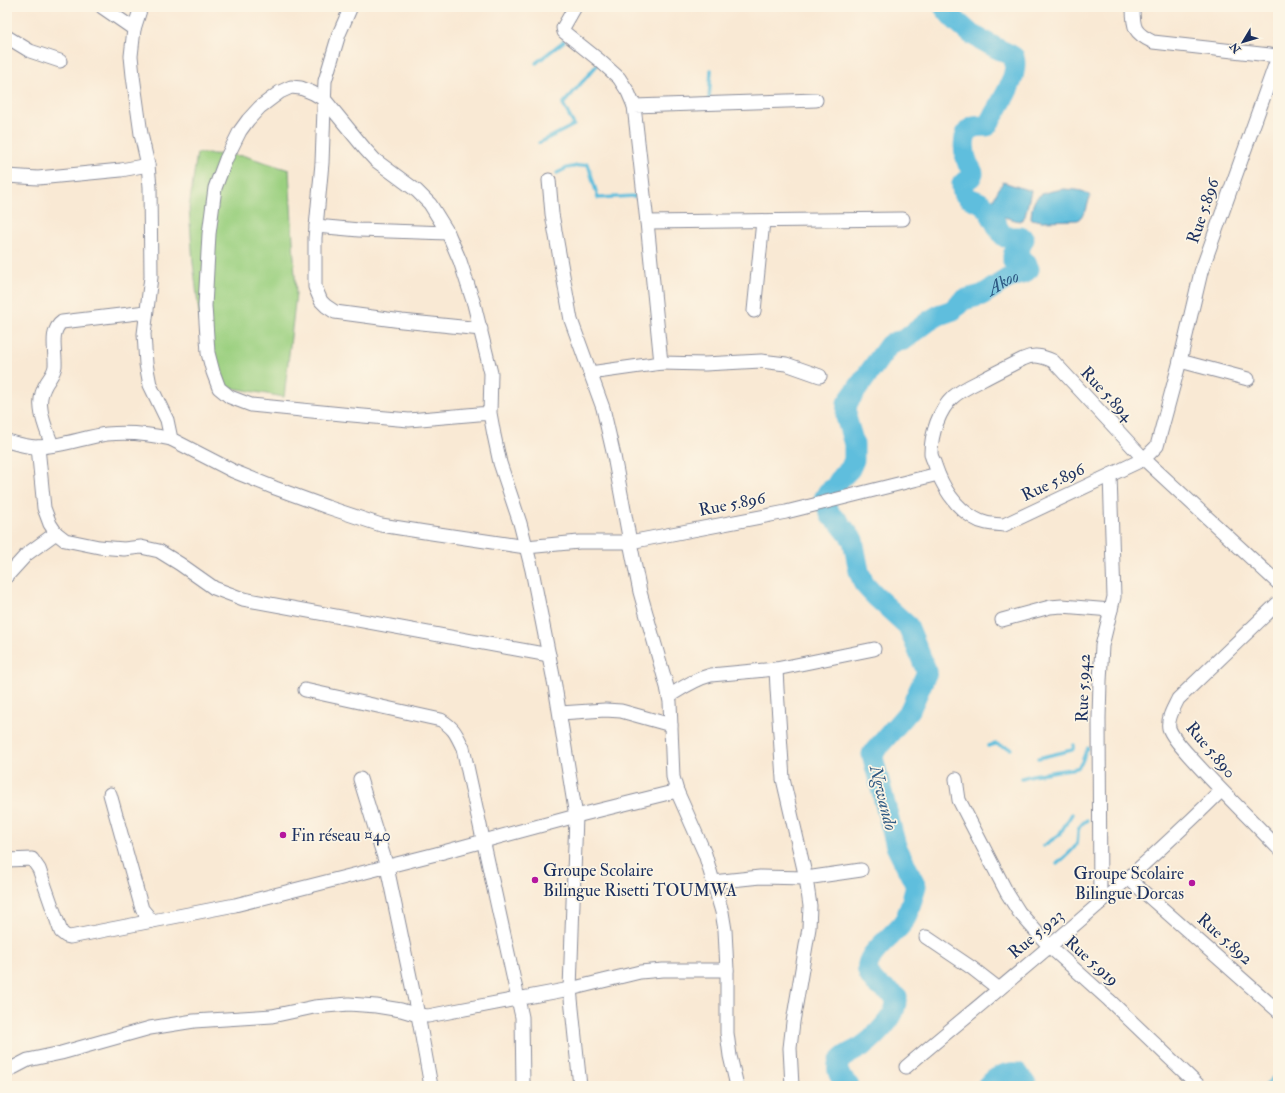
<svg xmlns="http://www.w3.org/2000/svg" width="1285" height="1093" viewBox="0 0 1285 1093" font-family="'IM FELL Double Pica',serif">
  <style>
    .green { fill: #9bd080; stroke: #5b806f }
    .water { fill: #5fbedd; stroke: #3d769e }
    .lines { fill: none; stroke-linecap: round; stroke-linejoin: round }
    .stream { stroke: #5fbedd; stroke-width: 3.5 }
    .river { stroke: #5fbedd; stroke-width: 21 }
    .minor-casing { stroke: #8a8c99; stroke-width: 15 }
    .minor { stroke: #fff; stroke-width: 13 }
    .poi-dot { fill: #b5179e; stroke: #fcf5e5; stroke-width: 1.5 }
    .labels { text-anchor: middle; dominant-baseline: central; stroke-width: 3.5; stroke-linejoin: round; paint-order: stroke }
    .street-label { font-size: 17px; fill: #1b2f5e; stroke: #fcf5e5 }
    .poi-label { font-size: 17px; fill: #1b2f5e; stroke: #fcf5e5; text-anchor: start }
    .water-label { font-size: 18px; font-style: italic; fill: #2f5a84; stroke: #fcf5e5 }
  </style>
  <rect width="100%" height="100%" fill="#fcf5e5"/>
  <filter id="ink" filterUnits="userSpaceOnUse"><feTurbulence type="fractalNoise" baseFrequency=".025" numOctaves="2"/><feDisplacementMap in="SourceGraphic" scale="8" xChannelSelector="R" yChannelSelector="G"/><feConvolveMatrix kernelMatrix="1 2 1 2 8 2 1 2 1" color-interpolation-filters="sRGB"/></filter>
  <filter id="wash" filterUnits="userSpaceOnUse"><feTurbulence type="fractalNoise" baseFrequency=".012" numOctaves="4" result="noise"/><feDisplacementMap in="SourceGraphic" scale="16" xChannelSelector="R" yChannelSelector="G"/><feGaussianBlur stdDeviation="0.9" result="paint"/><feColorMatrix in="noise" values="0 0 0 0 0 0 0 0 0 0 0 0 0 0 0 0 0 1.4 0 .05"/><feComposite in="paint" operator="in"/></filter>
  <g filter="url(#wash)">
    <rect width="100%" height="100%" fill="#f9e9d4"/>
    <polygon class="green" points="197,153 245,156 289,170 296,294 284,397 227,387 202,337 193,263 189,208"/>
    <g class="water">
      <path d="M1003 182 1031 191 1025 216 1023 219 1019 221 993 214C988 204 998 191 1003 182Z"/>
      <path d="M1064 189C1073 190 1084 189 1090 196L1086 211 1078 220 1042 221 1031 219C1032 192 1042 193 1064 189Z"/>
    </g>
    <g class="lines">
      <g class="stream">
        <polyline points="536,63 564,41"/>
        <polyline points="709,99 711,70"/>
        <polyline points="539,143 574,125 563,104 597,65"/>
        <polyline points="557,173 567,168 588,164 598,198 635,196"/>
        <polyline points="988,746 996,744 1011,749"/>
        <polyline points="1038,758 1072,750 1073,749 1074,745"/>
        <path d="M1022 778 1032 775 1077 768C1084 764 1083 754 1088 748"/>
        <polyline points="1043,846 1059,835 1072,814"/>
        <path d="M1057 864C1063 858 1072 852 1076 845 1081 836 1072 830 1087 820"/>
        <polyline points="1265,1086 1278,1073"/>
      </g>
      <g class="river">
        <path id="s1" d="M849 1086C843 1080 836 1074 838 1065 840 1055 857 1051 864 1045 873 1039 886 1025 892 1015 895 1011 896 1003 897 997 886 988 876 989 869 974 860 956 895 936 904 921 909 913 913 896 916 886L896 846 872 754 910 710 927 672 908 626 875 596 864 584 859 571 853 540 838 521 831 516 824 499 828 492 835 487 840 479 850 469 854 460V444L846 417 847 403 889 345 895 342 904 340 929 321 939 315 953 310 963 300 982 295 1007 279 1024 273 1029 269 1026 263 1019 264 1013 261V255L1020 247 1024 239 1020 237H1005L1001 233C996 225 990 211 984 205 976 198 961 201 962 184L971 177 973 173C972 170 970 167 968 164 964 154 960 132 974 127 978 126 983 126 987 126 997 109 1020 77 1014 57L1009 54 998 49 971 34 953 18 944 7"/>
        <path d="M987 1086C994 1078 1007 1071 1018 1073L1027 1086"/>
      </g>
    </g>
  </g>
  <g filter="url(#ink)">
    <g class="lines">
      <g class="minor-casing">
        <g id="minor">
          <polyline points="102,7 134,29 131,56 133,76 141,134 148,165 150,187 151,277 144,334 146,364 150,385 167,420 171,439 233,471 275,488 327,507 381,525 425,532 526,547 579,542 630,542 786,512 938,474"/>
          <polyline points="575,7 563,28 564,32 599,60 619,78 628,92 634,106"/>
          <path d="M1133 7C1133 28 1134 33 1153 42L1278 56"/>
          <polyline points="350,9 339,34 325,81 322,163 315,238 315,287 321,301 326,306 335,312 402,321 481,329"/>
          <polyline points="134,29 141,7"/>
          <polyline points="7,37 30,51 60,61"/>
          <path d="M1278 57 1201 272 1180 361 1157 446 1144 459 1004 525C993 524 983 524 974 518 955 507 942 486 935 465 934 461 931 457 931 453 931 434 939 410 953 397 961 390 972 385 982 380 995 373 1009 366 1023 359 1034 354 1042 356 1053 361L1144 459 1278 583"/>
          <polyline points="7,176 38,178 121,170 148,165"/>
          <polyline points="549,180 552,214 571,320 603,408 614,456 630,542 640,592 667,687 670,702 673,777 677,791 705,854 722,912 725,930 727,970 727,1033 730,1056 737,1086"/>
          <polyline points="647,222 903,219"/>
          <polyline points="316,226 359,230 448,233"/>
          <polyline points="754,311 763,221"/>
          <polyline points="1180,361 1248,379"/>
          <polyline points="661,363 705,364 761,361 786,364 820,376"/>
          <polyline points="590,373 661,363 647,222 634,106 816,100"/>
          <polyline points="490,413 409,420 352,415 251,405 230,397 219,388 213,372 208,353 205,306 209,234 215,188 226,159 240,131 248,120 260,107 280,92 291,87 301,88 313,93 325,100 365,149 375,160 417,191 430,204 448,233 460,261 474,304 491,373 490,413 494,435 500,463 520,523 532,570 555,686 576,816 570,989 580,1086"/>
          <path d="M7 441C17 444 27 447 37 447 59 447 85 437 107 434 128 432 150 434 171 439"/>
          <path d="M52 445C48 434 42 421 41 409 40 403 41 394 44 388 47 380 54 375 55 366 56 352 49 331 62 322L146 312"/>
          <polyline points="38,447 44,508 50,524 56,533 65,540 99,547 124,549 141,547 159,551 180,564 214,588 243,599 549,655"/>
          <polyline points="7,576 27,554 56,533"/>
          <path d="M1278 603 1178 699C1174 708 1167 718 1169 728 1172 738 1186 752 1193 760 1220 790 1250 818 1278 848"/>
          <polyline points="1002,620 1050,607 1062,606 1111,610"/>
          <polyline points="776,669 777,689 783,779 806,878 810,906 809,928 793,1022 790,1048 792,1086"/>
          <path d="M305 690 441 720C455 729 456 734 463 748L522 1017 523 1086"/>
          <path d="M669 696C682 688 695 679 711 675L776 669 874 649"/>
          <polyline points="560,713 605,710 621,711 671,725"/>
          <polyline points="360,779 387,867 418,1015 431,1086"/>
          <polyline points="956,779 959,800 1007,893 1019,912 1049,946 1109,1000 1199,1086"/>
          <polyline points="110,794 142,909 152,921"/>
          <polyline points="7,860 32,859 39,869 61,932 66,936 70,937 235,905 436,854 576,816 677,791"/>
          <polyline points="1129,879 1278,1011"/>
          <polyline points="713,882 760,877 806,878 861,870"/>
          <polyline points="1100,903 1099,718 1100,681 1102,646 1114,597 1110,475"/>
          <polyline points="926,937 972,968 999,989"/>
          <path d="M906 1067C1013 977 1122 889 1221 791"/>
          <polyline points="7,1071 28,1060 61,1053 150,1028 194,1021 272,1016 314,1007 349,1004 376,1006 401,1010 418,1015 428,1016 570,989 640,972 663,970 727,970"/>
        </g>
      </g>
      <use href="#minor" class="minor"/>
    </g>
  </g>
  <g class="poi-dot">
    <circle cx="283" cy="835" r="4"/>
    <circle cx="535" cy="880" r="4"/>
    <circle cx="1192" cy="883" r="4"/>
  </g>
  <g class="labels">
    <g class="street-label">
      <text transform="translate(1203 211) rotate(-71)">Rue 5.896</text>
      <text transform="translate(1107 394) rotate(47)">Rue 5.894</text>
      <text transform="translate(1053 482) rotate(-25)">Rue 5.896</text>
      <text transform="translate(732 504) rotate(-11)">Rue 5.896</text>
      <text transform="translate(1083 688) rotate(-88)">Rue 5.942</text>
      <text transform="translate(1211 750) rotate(50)">Rue 5.890</text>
      <text transform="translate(1036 934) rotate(-40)">Rue 5.923</text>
      <text transform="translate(1225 939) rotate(42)">Rue 5.892</text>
      <text transform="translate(1092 961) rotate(42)">Rue 5.919</text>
    </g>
    <g class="poi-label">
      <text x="291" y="835">Fin réseau ¤40</text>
      <text x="543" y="870">Groupe Scolaire<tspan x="543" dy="20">Bilingue Risetti TOUMWA</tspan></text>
      <text x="1184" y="873" text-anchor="end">Groupe Scolaire<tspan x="1184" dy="20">Bilingue Dorcas</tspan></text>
    </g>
    <g class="water-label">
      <text stroke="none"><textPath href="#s1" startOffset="1018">Akoo</textPath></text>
      <text transform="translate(883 798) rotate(76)">Ngwando</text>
    </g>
  </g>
  <rect width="1285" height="1093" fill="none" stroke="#fcf5e5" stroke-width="24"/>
  <g transform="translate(1243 42) rotate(232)" stroke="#fcf5e5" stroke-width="3" paint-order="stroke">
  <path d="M0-3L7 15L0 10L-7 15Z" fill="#1b2f5e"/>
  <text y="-6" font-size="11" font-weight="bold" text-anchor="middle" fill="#1b2f5e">N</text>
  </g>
</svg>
